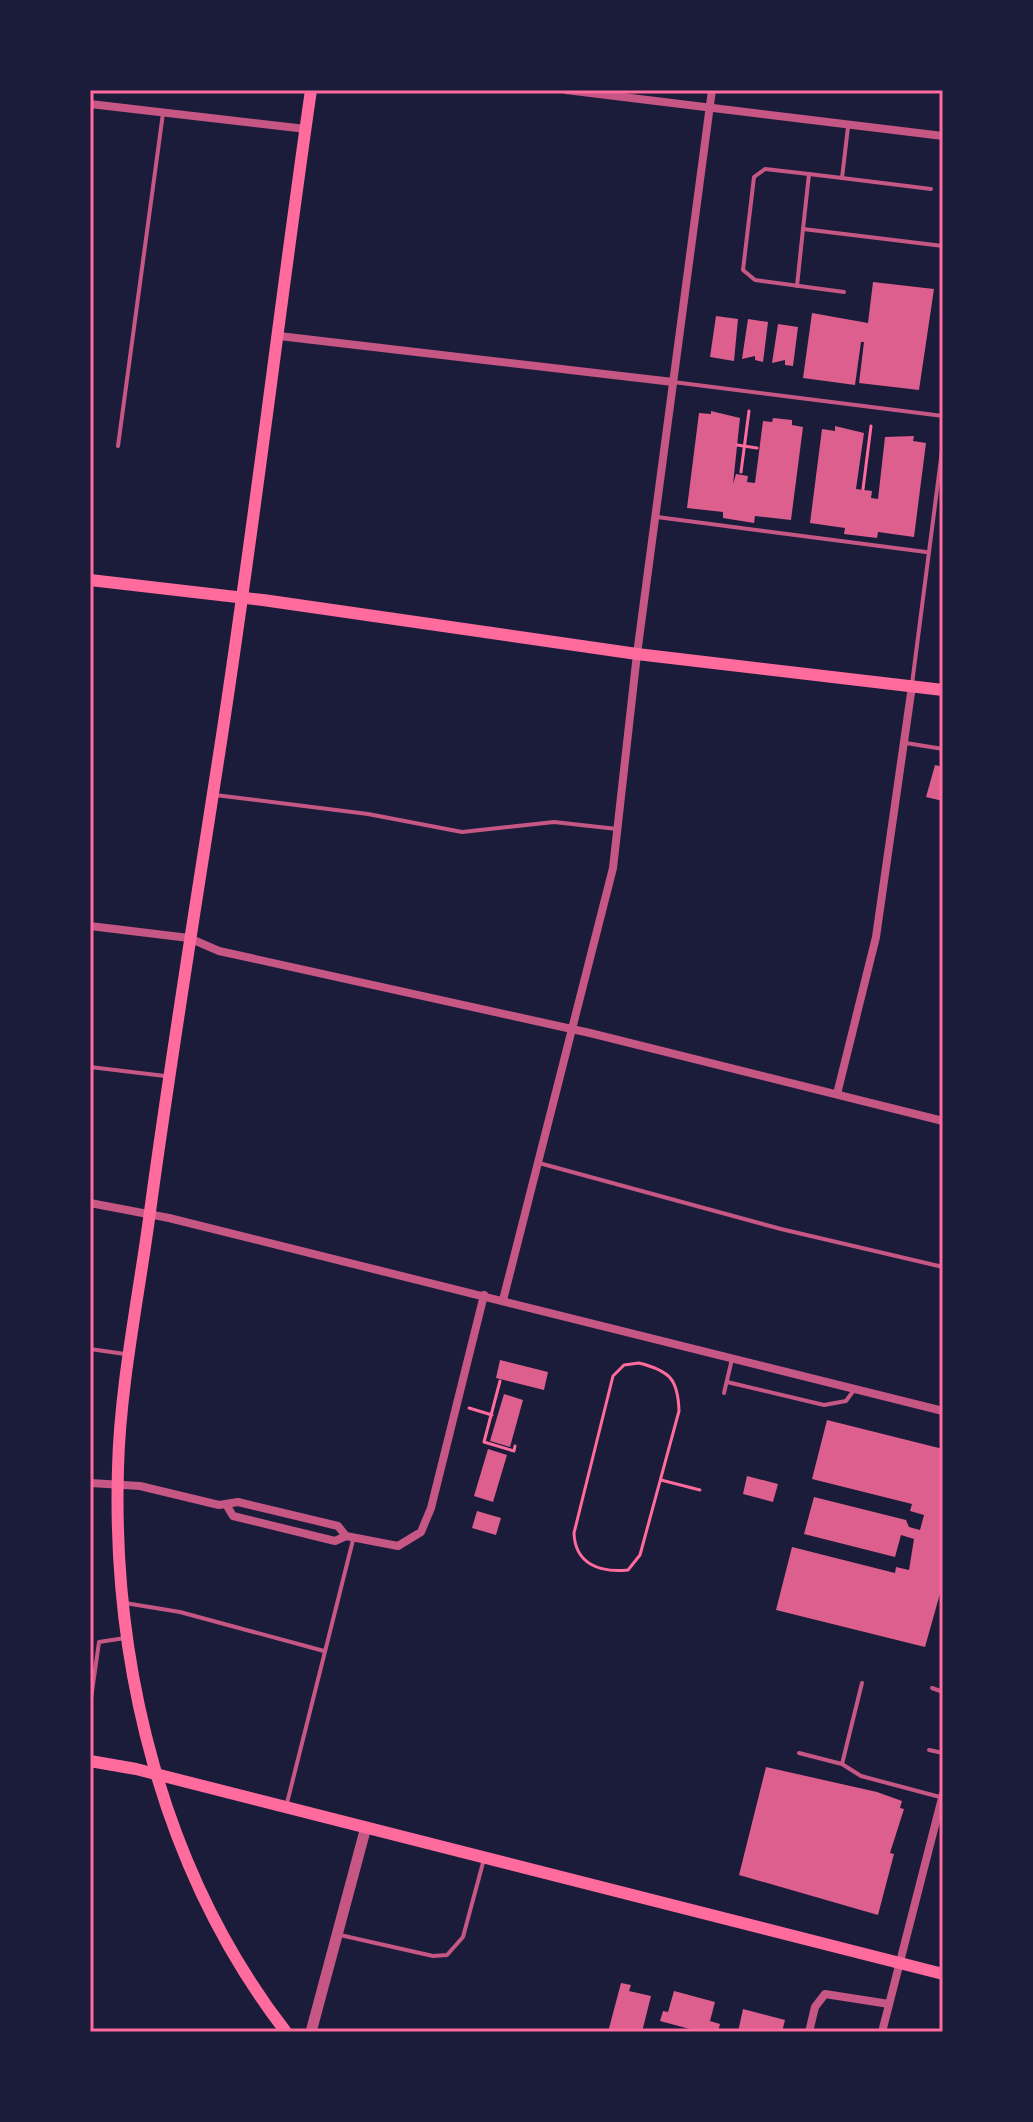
<svg xmlns="http://www.w3.org/2000/svg" width="1033" height="2122" viewBox="0 0 1033 2122" font-family="Karla,sans-serif">
  <style>
    .building { fill: #dd5f8e }
    .lines { fill: none; stroke-linecap: round; stroke-linejoin: round }
    .path { stroke: #ff6b9d; stroke-width: 3 }
    .service { stroke: #c65784; stroke-width: 4 }
    .minor { stroke: #c65784; stroke-width: 8 }
    .tertiary { stroke: #c65784; stroke-width: 11 }
    .secondary { stroke: #ff6b9d; stroke-width: 12 }
    .neatline { fill: none; stroke: #ff6b9d; stroke-width: 3 }
  </style>
  <rect width="100%" height="100%" fill="#1b1b3a"/>
  <g class="building">
    <polygon points="873,282 934,289 919,390 859,383 864,342 861,342 855,385 803,378 812,313 868,323"/>
    <polygon points="716,316 738,319 734,361 710,357"/>
    <polygon points="748,319 768,322 763,362 755,360 755,356 742,359"/>
    <polygon points="778,324 798,327 793,366 785,365 785,360 772,363"/>
    <polygon points="711,411 740,418 733,484 736,474 748,476 747,482 755,483 763,421 772,422 773,418 792,420 792,425 803,427 791,520 755,516 754,523 723,518 723,512 687,508 699,413 711,414"/>
    <polygon points="835,426 864,433 856,489 872,491 871,498 878,499 885,437 914,436 913,441 926,443 914,537 878,532 877,538 844,534 845,528 810,523 822,429 835,431"/>
    <polygon points="935,765 943,767 943,801 926,797"/>
    <polygon points="500,1360 548,1372 544,1390 496,1378"/>
    <polygon points="504,1394 523,1400 510,1447 490,1441"/>
    <polygon points="827,1420 943,1449 943,1583 925,1647 776,1610 792,1547 895,1573 896,1567 909,1570 914,1539 901,1535 895,1557 804,1534 814,1497 906,1520 909,1527 920,1530 924,1515 910,1511 912,1504 812,1479"/>
    <polygon points="488,1449 507,1455 493,1502 474,1496"/>
    <polygon points="747,1476 778,1484 773,1502 743,1494"/>
    <polygon points="477,1511 501,1518 496,1535 472,1528"/>
    <polygon points="766,1767 877,1792 902,1801 900,1808 904,1809 890,1853 894,1854 878,1915 739,1875"/>
    <polygon points="621,1983 631,1985 629,1991 651,1996 642,2032 608,2032"/>
    <polygon points="674,1991 715,2002 710,2021 720,2024 718,2032 701,2032 660,2021 663,2011 668,2012"/>
    <polygon points="743,2009 785,2020 782,2032 738,2032"/>
  </g>
  <g class="lines">
    <g class="path">
      <polyline points="737,445 757,448"/>
      <polyline points="741,472 749,411"/>
      <polyline points="863,489 871,426"/>
      <path d="M639 1363C670 1371 678 1379 679 1411L640 1555 628 1570C600 1573 575 1564 574 1533L613 1376 624 1365Z"/>
      <polyline points="500,1381 484,1442 514,1451 515,1446"/>
      <polyline points="469,1408 492,1415"/>
      <polyline points="661,1480 700,1490"/>
    </g>
    <g class="service">
      <polyline points="848,127 842,178 809,174 803,229 943,246"/>
      <polyline points="809,174 765,169 754,177 743,270 755,280 844,292"/>
      <polyline points="842,178 931,189"/>
      <polyline points="797,286 803,229"/>
      <polyline points="673,382 943,416"/>
      <polyline points="118,446 163,113"/>
      <polyline points="657,517 926,552"/>
      <polyline points="912,684 943,443"/>
      <polyline points="906,743 943,749"/>
      <polyline points="215,795 368,814 462,832 554,822 617,829"/>
      <polyline points="90,1067 165,1076"/>
      <polyline points="539,1163 781,1229 943,1267"/>
      <polyline points="90,1349 125,1354"/>
      <polyline points="727,1382 824,1405 846,1401 854,1390"/>
      <polyline points="724,1393 732,1359"/>
      <polyline points="125,1603 180,1612 324,1651"/>
      <polyline points="932,1688 943,1692"/>
      <polyline points="90,1706 99,1642 125,1638"/>
      <polyline points="929,1750 943,1753"/>
      <polyline points="799,1753 842,1764 861,1776 940,1797"/>
      <polyline points="842,1764 862,1683"/>
      <polyline points="286,1807 353,1540"/>
      <polyline points="340,1935 433,1956 447,1955 463,1937 484,1859"/>
    </g>
    <g class="minor">
      <polyline points="566,90 943,136"/>
      <polyline points="90,104 306,129"/>
      <polyline points="279,336 673,382"/>
      <polyline points="90,926 189,938 219,951 590,1033 943,1121"/>
      <polyline points="837,1094 876,937 912,686"/>
      <polyline points="90,1203 169,1218 943,1411"/>
      <polyline points="503,1300 613,868 637,654 712,90"/>
      <polyline points="90,1483 140,1486 219,1505 238,1502 338,1526 346,1536 398,1546 421,1532 431,1508 484,1295"/>
      <polyline points="227,1506 233,1516 335,1541 346,1536"/>
      <polyline points="809,2032 815,2007 825,1994 889,2004"/>
      <polyline points="882,2032 943,1794"/>
    </g>
    <polyline class="tertiary" points="311,2032 366,1827"/>
    <g class="secondary">
      <polyline points="90,580 263,600 637,654 943,690"/>
      <polyline points="90,1761 136,1769 943,1974"/>
      <path d="M286 2032C163 1873 112 1666 118 1468 120 1387 138 1300 149 1219 169 1070 193 923 216 774 252 547 278 318 311 90"/>
    </g>
  </g>
  <rect width="1033" height="2122" fill="none" stroke="#1b1b3a" stroke-width="184"/>
  <rect x="92" y="92" width="849" height="1938" class="neatline"/>
</svg>
